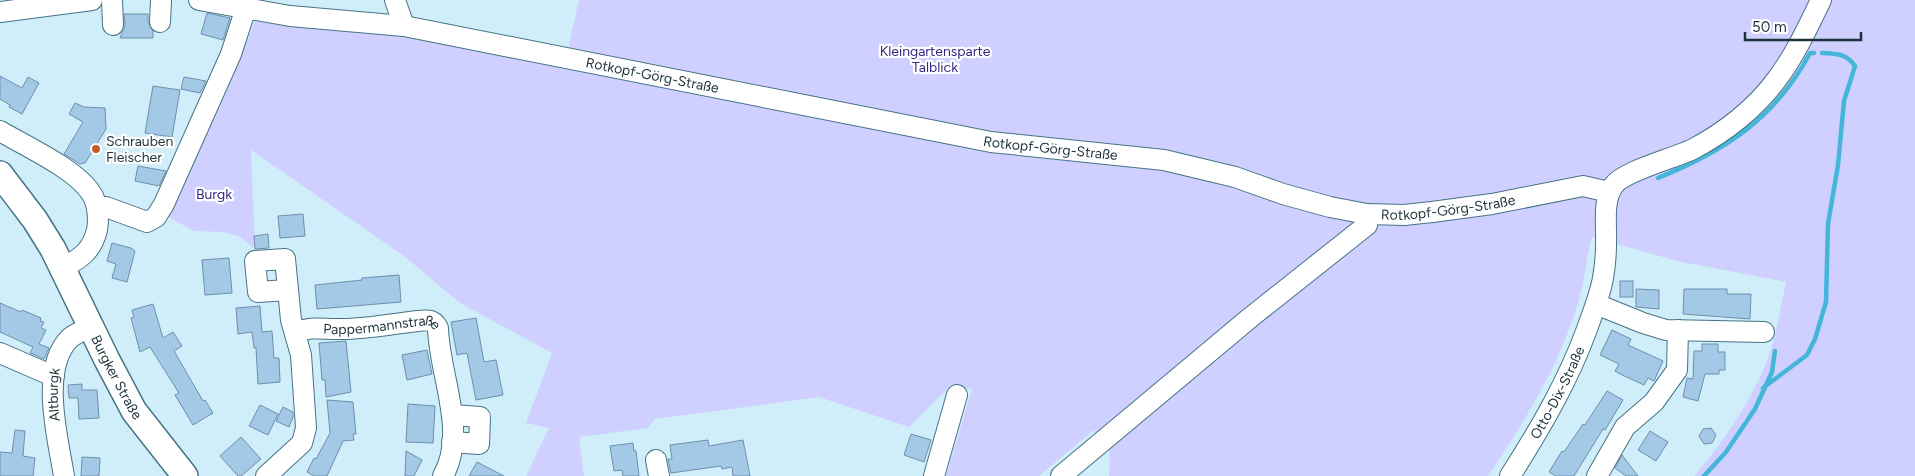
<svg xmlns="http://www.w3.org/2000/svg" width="1915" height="476" viewBox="0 0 1915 476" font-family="Figtree,sans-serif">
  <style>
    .green { fill: #cfd0ff }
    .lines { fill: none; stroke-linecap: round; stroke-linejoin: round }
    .stream { stroke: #45b6da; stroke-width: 4.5 }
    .building { fill: #a4c9e7; stroke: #6c8fab }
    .minor-casing { stroke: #447485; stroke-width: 22 }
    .major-casing { stroke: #447485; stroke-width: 28 }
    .minor { stroke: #fff; stroke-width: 20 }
    .major { stroke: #fff; stroke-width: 25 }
    .poi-dot { fill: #c25c2d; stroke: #fff; stroke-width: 2 }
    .labels { text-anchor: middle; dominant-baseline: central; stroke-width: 4.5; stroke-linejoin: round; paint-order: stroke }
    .park-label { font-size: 14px; fill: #372a83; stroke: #fff }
    .street-label { font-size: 14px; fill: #1e323a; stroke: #fff }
    .poi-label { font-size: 14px; fill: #1e323a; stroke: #fff; text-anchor: start }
  </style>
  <rect width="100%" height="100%" fill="#d0eef9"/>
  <path class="green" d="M579 0H1915V476H1694C1724 442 1757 393 1771 349 1778 327 1781 305 1786 282L1677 261 1592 237C1586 258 1585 280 1579 300 1560 365 1525 421 1488 476H1109L1110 452 1094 430 1039 476H946L972 389 951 385 909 427 819 397 655 419 648 428 579 437 584 476H526L549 428 526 423 552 353 460 303 404 256 251 150 255 249 239 236 222 232 194 231 163 214 212 123 262 5 432 22 568 49Z"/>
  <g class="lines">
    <g class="stream">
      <path d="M1658 178C1724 151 1775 119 1810 53H1814"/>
      <path d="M1763 388 1807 355 1815 339 1826 302 1828 224 1838 165 1844 101 1855 66C1846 53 1837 54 1822 53"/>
      <polyline points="1704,476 1726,452 1755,409 1772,372 1775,351"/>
    </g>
  </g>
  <g class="building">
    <polygon points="207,13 230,18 223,40 201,34"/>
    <polygon points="124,14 148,14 148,22 153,31 153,38 120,38 125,25"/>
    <polygon points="0,76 22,88 28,77 39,83 22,114 9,107 10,105 0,99"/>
    <polygon points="184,77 206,81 200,93 181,89"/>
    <polygon points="153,86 180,90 172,137 145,133"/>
    <polygon points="75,103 84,107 105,108 106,129 85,163 80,164 64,154 83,122 69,114"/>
    <polygon points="138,166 166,171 159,186 135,181"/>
    <polygon points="303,214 305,236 280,238 278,216"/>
    <polygon points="268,234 269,248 255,249 254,236"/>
    <polygon points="112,243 131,248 135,251 127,282 112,278 116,264 107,261"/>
    <polygon points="229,258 232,293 205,295 202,260"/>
    <polygon points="399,275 401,302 317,309 315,285 362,280 362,278"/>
    <rect x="1620" y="281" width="13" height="16"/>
    <polygon points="1636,289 1659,290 1659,309 1636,307"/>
    <polygon points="1684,289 1727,289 1727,294 1751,294 1750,319 1683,314"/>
    <polygon points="0,303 21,312 22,310 41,318 40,321 44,322 41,328 46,330 39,344 49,348 44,359 30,353 33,347 0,332"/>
    <polygon points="153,304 163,338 173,332 182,346 174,351 203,401 205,400 213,413 193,425 175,395 179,393 150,347 140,352 131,318 134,317 132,310"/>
    <polygon points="260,306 262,332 272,331 274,358 279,358 280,382 258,384 256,348 254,348 252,332 238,334 236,308"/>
    <polygon points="476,318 484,362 496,360 503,395 476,400 467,353 457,355 451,322"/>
    <polygon points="1612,330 1631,339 1628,345 1663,361 1654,381 1648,378 1644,385 1618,373 1615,371 1619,364 1600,355"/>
    <polygon points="346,341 351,392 326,397 325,380 322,380 319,343"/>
    <polygon points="1702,344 1718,344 1718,352 1725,352 1725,370 1719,370 1719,374 1705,374 1698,401 1683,397 1687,378 1693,379 1694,351 1702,351"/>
    <polygon points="427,350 432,374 407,380 402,355"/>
    <polygon points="82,384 82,390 97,390 99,418 79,419 78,398 69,398 68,385"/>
    <polygon points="1607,391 1623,400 1605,430 1603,429 1574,476 1556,476 1549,472 1562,451 1564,452 1583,424 1585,425"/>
    <polygon points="327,400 353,402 356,434 353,434 354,440 343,441 327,476 314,476 307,472 314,458 316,459 330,433"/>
    <polygon points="408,404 435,406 433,443 406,442"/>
    <polygon points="260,405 278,414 268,435 249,426"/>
    <polygon points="283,407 293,412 293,417 289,427 276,421"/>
    <polygon points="1711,428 1716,435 1712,443 1704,444 1699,436 1703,429"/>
    <polygon points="15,430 25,431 23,456 35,458 33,476 0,476 0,452 12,453"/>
    <polygon points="1650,431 1668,442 1656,461 1638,450"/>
    <polygon points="911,434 931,440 924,462 904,455"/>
    <polygon points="241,437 261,459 241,476 238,476 220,456"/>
    <polygon points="708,440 709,446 743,440 750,476 733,476 732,467 722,469 721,466 671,473 668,459 672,459 670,445"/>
    <polygon points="633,443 634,451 636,451 639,476 623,476 622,470 614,471 610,446"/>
    <polygon points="406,451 422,460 414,476 405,476"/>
    <polygon points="1622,455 1638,476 1626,476 1615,468"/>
    <polygon points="82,457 100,458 99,476 81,476"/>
    <polygon points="477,462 504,476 469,476"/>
  </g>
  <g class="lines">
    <g class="minor-casing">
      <g id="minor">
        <polyline points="112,0 113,25"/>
        <path id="s1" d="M199 0 290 16 404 26 991 142 1164 160 1235 177 1283 194 1330 207 1367 214 1404 215 1432 212 1492 204 1583 186 1609 192"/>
        <polyline points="395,0 404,26"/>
        <polyline points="0,12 92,0"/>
        <polyline points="160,22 161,0"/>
        <path d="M0 131C25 146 76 169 91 193 98 203 99 219 97 230 92 251 80 259 62 268"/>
        <polyline points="97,208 106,207 147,222 156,217 164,204 231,54 243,17 243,9"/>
        <polyline points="1596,304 1643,323 1666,330 1764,332"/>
        <path id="s2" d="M295 333C310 326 321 329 337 329 363 330 391 324 418 321 428 320 433 319 438 328 439 375 468 432 443 476"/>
        <polyline points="0,353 46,373 54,375"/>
        <polyline points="452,442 479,444 480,417 452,415"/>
        <polyline points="656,460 659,476"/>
        <path id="s3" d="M64 476C58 439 39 368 70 338 76 333 84 330 91 327"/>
        <polyline points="266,476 302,443 306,428 301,355 291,320 285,259 255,261 258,292 287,290"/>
        <polyline points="934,476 957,395"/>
        <polyline points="1061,476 1251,317 1367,225 1367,214"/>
        <path id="s4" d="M1510 476C1540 429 1568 381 1587 329 1593 312 1600 295 1603 278 1605 267 1606 255 1606 244 1607 226 1602 200 1614 185 1624 171 1675 158 1693 149 1724 133 1756 108 1777 79 1795 55 1808 27 1821 0"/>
        <polyline points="1597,476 1625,427 1654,402 1677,370 1678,330"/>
      </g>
    </g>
    <g class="major-casing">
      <g id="major">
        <path id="s5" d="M0 174 35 220 53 249 107 360 134 411 185 476"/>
      </g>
    </g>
    <use href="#minor" class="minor"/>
    <use href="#major" class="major"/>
  </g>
  <circle class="poi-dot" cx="96" cy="149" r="5"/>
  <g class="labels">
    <g class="park-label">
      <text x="935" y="51">Kleingartensparte<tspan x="935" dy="16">Talblick</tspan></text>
      <text x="214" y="194">Burgk</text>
    </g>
    <g class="street-label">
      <text stroke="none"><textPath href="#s1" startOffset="460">Rotkopf-Görg-Straße</textPath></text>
      <text stroke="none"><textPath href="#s1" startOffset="865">Rotkopf-Görg-Straße</textPath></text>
      <text stroke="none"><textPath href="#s1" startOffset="1271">Rotkopf-Görg-Straße</textPath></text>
      <text stroke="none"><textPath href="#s2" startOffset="88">Pappermannstraße</textPath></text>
      <text stroke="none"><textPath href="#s5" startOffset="235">Burgker Straße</textPath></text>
      <text stroke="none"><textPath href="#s4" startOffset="96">Otto-Dix-Straße</textPath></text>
      <text stroke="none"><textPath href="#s3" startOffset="82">Altburgk</textPath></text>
    </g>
    <g class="poi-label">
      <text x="106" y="141">Schrauben<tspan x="106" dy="16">Fleischer</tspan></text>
    </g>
  </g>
  <path d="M1745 32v8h116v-8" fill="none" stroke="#1e323a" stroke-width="2.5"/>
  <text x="1752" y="32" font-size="15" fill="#1e323a" stroke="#ffffff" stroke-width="4" paint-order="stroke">50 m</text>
</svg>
